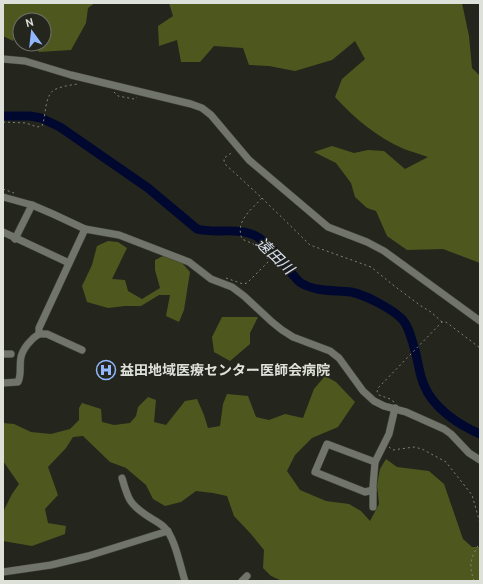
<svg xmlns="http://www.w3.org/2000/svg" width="483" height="584" viewBox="0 0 483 584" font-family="Cabin,'Noto Sans JP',sans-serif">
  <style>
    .forest { fill: #4e581e }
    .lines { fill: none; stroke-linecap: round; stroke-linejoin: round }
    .river { stroke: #000830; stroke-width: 9 }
    .minor-casing { stroke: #3f403a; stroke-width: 8 }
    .path { stroke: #81827b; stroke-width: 1; stroke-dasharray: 2 3; stroke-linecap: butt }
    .minor { stroke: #71746a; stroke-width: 7 }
    .labels { text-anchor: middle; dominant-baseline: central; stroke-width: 3; stroke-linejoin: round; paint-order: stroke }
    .poi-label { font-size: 14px; font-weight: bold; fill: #dee0da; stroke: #24251d; text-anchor: start }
    .water-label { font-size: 15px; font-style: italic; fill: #dbe3f2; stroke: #24251d }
  </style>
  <rect width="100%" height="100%" fill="#24251d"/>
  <g class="forest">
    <polygon points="3,3 95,3 88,8 86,23 71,50 39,52 32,44 44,44 44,20 30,20 31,15 23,20 20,20 20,24 13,41 3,36"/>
    <path d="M169 3H462L469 36 472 68 480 76V263L443 249 407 250 387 236 376 211 367 208 355 197 351 183 336 163 314 152 332 146 354 153 368 150 384 151 405 169 428 157C420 154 412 152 404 149 377 137 355 119 335 97L342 79 365 59 355 41 332 60 295 71 269 66 249 65 243 48 214 46 200 62H181L177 40 159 46 158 26 173 16Z"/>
    <polygon points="108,241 118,242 127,248 112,279 125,280 128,291 142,299 160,288 155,270 155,260 165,255 182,263 190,272 184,310 179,322 166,316 170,295 159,295 141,306 125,306 108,308 87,302 82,286 92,265 97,246"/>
    <polygon points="222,317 258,317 250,333 250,344 230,361 214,352 212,337"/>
    <polygon points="325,376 336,382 355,402 338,427 312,438 295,455 287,471 300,490 326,501 349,504 361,511 370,521 379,504 377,485 380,469 386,459 397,467 429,471 444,484 463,539 472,547 480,547 480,581 282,581 271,576 263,568 264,550 251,534 234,516 227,496 213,493 196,491 181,502 165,506 153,499 146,485 126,468 110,462 83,436 73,437 66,448 48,467 58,495 45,509 48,523 66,526 65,534 32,546 3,541 3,512 12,494 19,484 3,461 3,423 14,424 31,432 51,434 70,429 79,420 79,408 82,403 101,409 102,422 114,425 130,423 136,416 138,407 148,397 156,400 154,422 166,425 185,401 197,399 204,415 208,428 220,426 223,404 227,394 248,396 256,417 269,420 285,414 303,418 314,389"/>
  </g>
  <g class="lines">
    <path class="river" d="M3 116H30L41 118 60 127 148 188 197 229C215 234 236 227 254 235 268 242 278 255 287 267 291 272 295 279 301 283 316 292 334 290 351 292 366 295 392 309 402 319 409 327 411 337 414 347 418 359 419 374 424 385 433 408 459 425 480 434"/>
    <g class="minor-casing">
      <g id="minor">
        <polyline points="3,59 25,61 71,75 191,104 202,108 211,115 249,160 328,227 367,242 384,251 480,321"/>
        <polyline points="3,197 32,205 53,214 85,229 119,235 189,262 211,279 232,287 244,296 272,322 282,330 293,337 330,351 339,358 363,391 374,401 384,406 406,412 444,429 451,434 469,453 480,460"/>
        <polyline points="3,232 69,263"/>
        <polyline points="15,239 32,205"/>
        <polyline points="82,350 47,334 39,334 39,328 85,229"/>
        <polyline points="3,354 11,354"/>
        <path d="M3 383 18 382C22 374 19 366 21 357 23 348 32 338 39 334"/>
        <path d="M122 478C128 499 129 504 149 517 154 520 160 523 164 527 175 537 180 566 185 581"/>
        <polyline points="373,490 365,492 315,472 327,444 375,462"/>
        <polyline points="373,507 373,486 375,462 389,434 395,408"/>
        <polyline points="3,572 51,565 88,556 168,531"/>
        <polyline points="242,581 247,576"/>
      </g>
    </g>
    <g class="path">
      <polyline points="114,92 118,96 134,99 137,97"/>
      <path d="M3 122 26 123 37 127 42 126 43 123C46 113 45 93 56 89 63 86 71 85 78 84"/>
      <polyline points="3,189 14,193"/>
      <polyline points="262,198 310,245 371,267 393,285 421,306 431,312 442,322"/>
      <path d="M226 278 243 284 247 283 268 262C265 246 254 245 242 239 235 221 251 210 262 198L226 165 224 161V158L233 152"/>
      <polyline points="394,402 390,399 379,395 377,392 378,388 442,322 446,322 480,348"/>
      <polyline points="389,447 393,450 414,447 422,449 446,462 472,495 480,523"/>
      <path d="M474 581C468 563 471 558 480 542"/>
    </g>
    <use href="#minor" class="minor"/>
  </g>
  <defs>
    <g id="hospital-ring" transform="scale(1)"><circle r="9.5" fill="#24251d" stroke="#91b8fd" stroke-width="1.5"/><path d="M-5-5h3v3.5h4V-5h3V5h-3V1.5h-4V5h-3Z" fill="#91b8fd"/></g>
  </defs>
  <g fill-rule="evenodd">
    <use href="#hospital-ring" x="106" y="370"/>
  </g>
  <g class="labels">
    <g class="poi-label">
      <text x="120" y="370">益田地域医療センター医師会病院</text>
    </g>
    <g class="water-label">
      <text transform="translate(275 256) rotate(44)">遠田川</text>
    </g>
  </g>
  <rect width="483" height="584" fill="none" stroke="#dee0da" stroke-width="8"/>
  <g transform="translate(32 32) rotate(345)"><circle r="19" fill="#24251d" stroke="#6e7069"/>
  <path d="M0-3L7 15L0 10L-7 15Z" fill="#91b8fd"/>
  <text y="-6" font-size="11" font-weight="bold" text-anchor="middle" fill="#dee0da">N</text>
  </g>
</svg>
